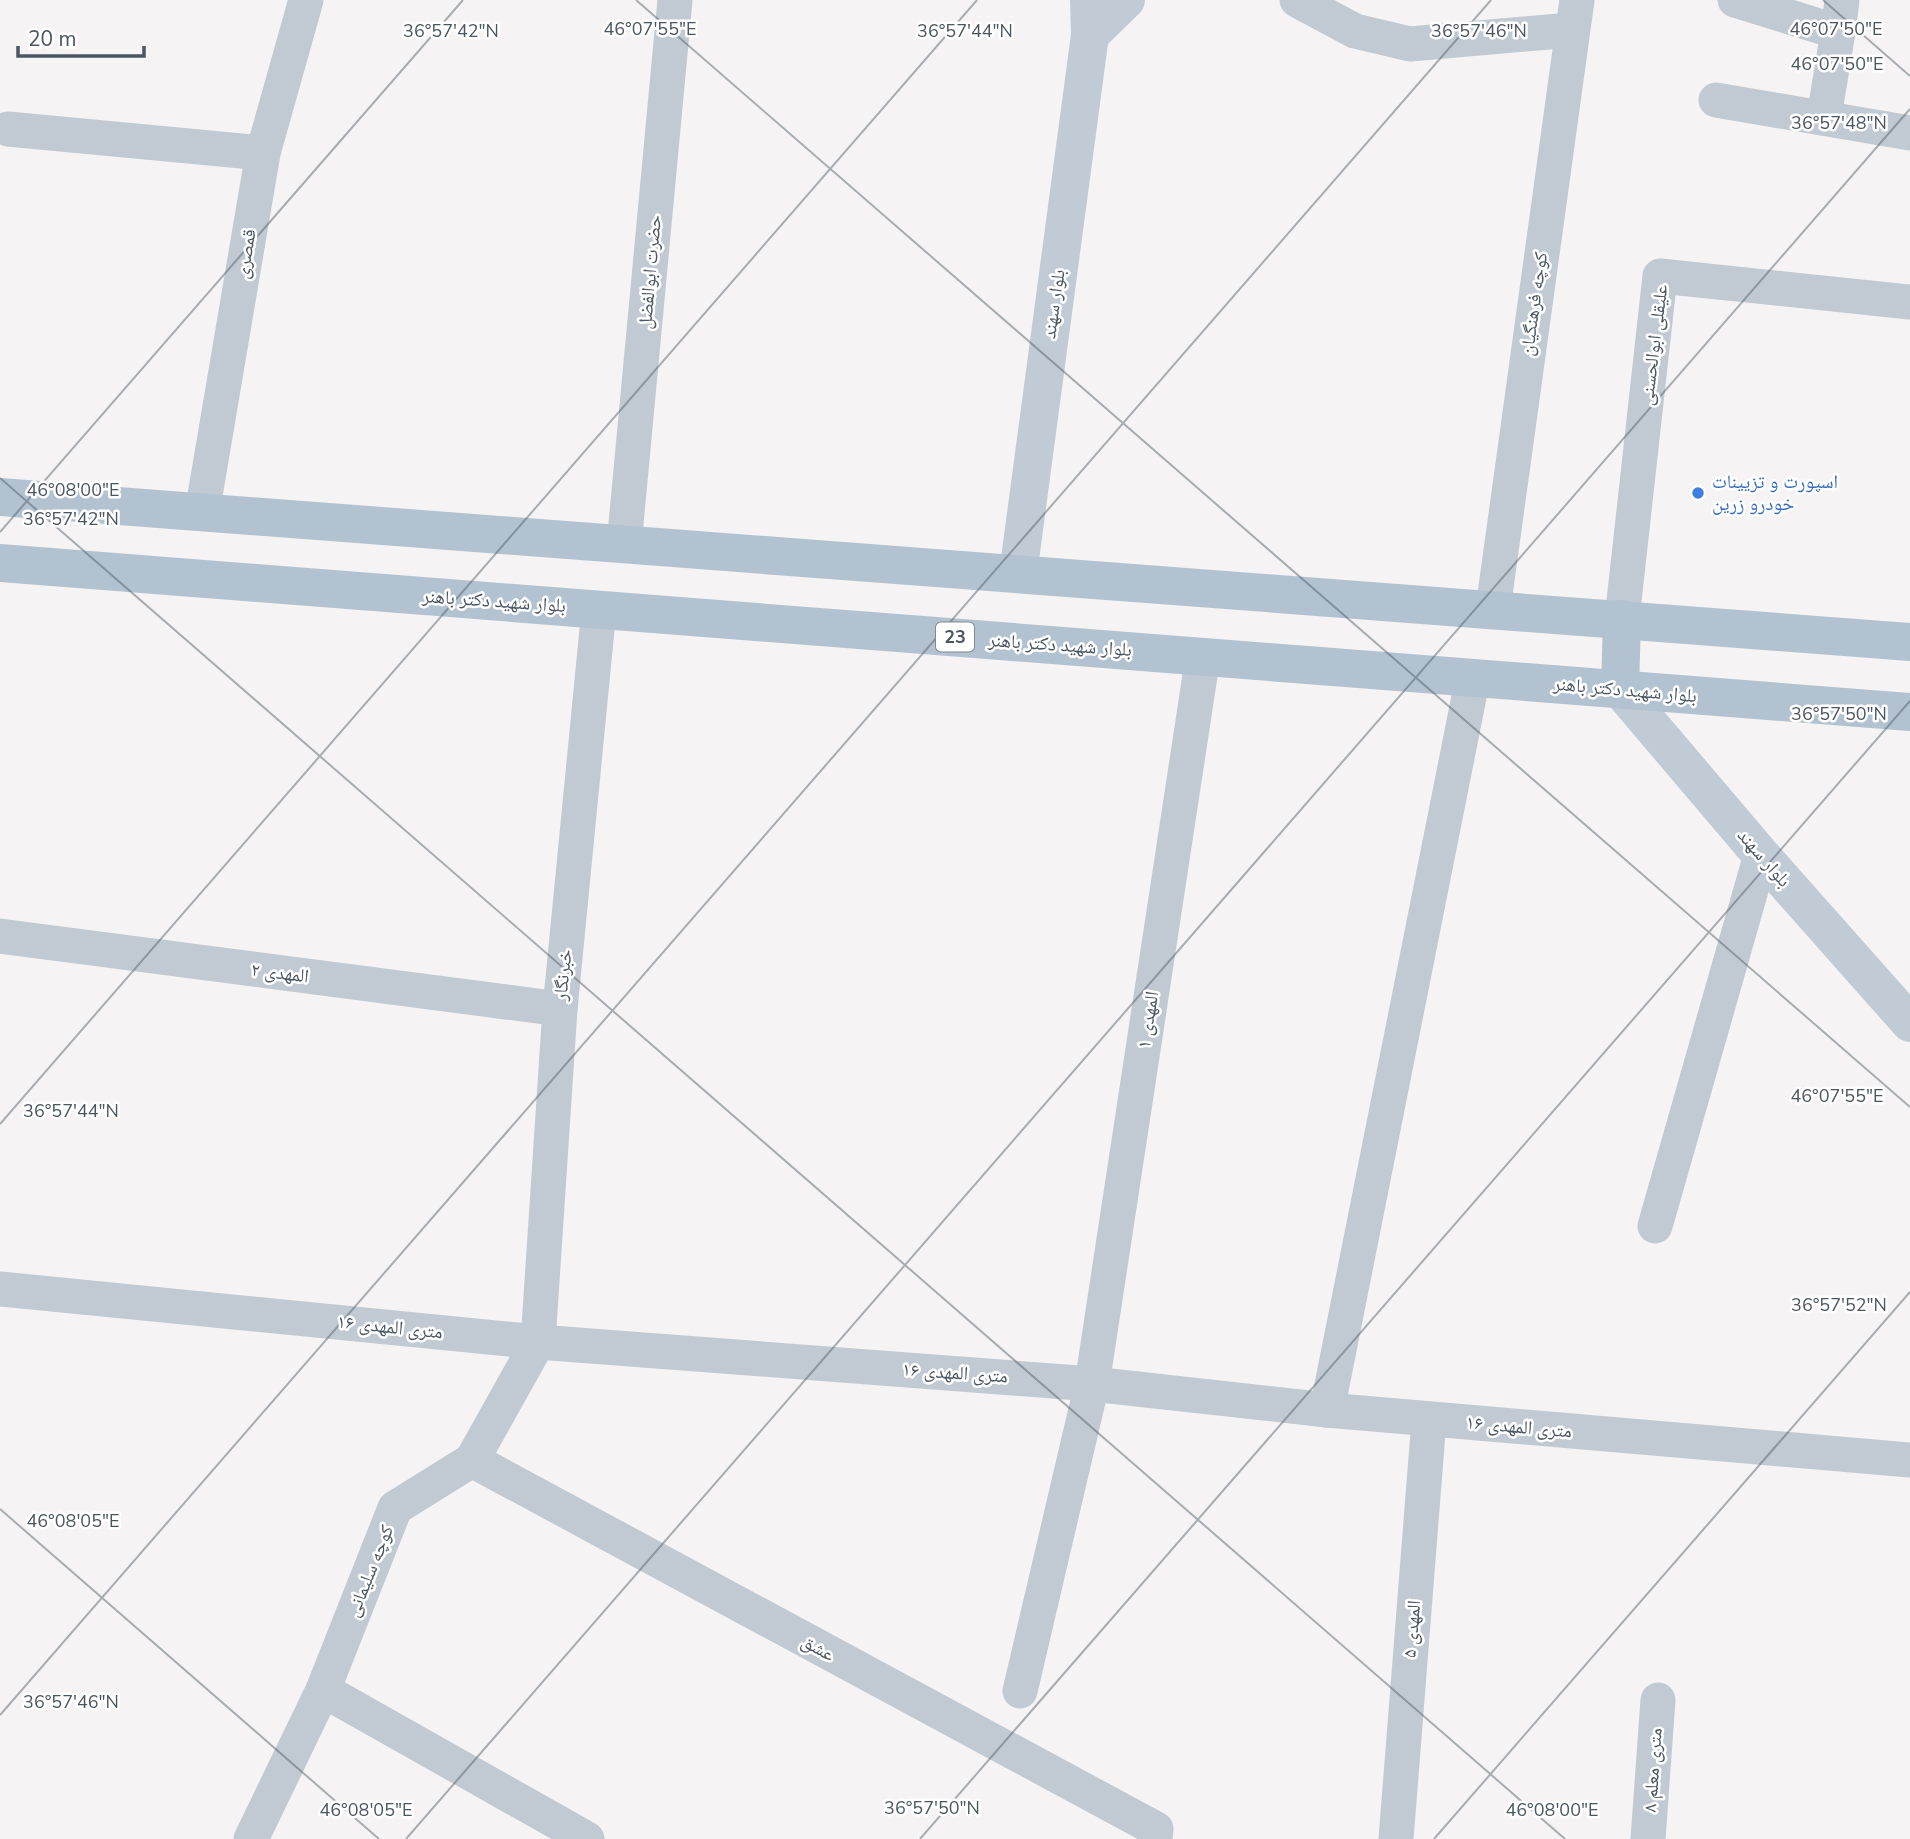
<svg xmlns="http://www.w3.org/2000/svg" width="1910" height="1839" viewBox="0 0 1910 1839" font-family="'Nunito Sans','Noto Naskh Arabic',sans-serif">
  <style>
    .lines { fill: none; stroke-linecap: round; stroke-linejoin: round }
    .street { stroke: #c1cad2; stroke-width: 35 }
    .secondary { stroke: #c1cbd6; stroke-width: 38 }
    .primary { stroke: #b3c2d1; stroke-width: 38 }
    .ticks { fill: none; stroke: #4a5661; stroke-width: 2; stroke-opacity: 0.45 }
    .shop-dot { fill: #3f7fe0; stroke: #fff; stroke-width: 2.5 }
    .labels { text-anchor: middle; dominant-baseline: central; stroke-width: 5; stroke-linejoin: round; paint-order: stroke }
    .shield { fill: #fff; stroke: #808990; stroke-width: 2 }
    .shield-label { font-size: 18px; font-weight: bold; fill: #4a5661 }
    .street-label { font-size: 19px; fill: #4a5661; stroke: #fff }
    .shop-label { font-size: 19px; fill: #366cbe; stroke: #fff; text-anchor: start }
    .ticks-label { font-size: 18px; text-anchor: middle; fill: #4a5661; stroke: #fff; stroke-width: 5; stroke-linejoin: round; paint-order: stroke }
  </style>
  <rect width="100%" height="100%" fill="#f5f3f3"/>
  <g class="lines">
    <g class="street">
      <polyline points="1297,0 1355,31 1410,44 1571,30"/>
      <polyline points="1735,0 1838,32 1842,0"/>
      <polyline points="1716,100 1910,133"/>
      <polyline points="1824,117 1838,32"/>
      <polyline points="8,129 263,153"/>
      <polyline points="202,513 263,153 306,0"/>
      <polyline points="624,545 675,0"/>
      <polyline points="1493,609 1577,0"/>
      <polyline points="1622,619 1660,276 1910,302"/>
      <polyline points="0,936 560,1009"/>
      <polyline points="1655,1226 1761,855"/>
      <polyline points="0,1289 538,1342 1092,1384 1327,1410 1910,1460"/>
      <polyline points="1327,1410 1473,677"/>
      <polyline points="472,1460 1156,1829 1155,1839"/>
      <polyline points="323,1690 587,1839"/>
      <polyline points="1020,1691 1092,1384 1203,656"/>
      <polyline points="251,1839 323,1690 395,1508 472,1460 538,1342 560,1009 599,609"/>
      <polyline points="1396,1839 1429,1420"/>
      <polyline points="1648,1839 1658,1700"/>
    </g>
    <g class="secondary">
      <polyline points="1090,35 1126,0"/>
      <polyline points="1018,574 1090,35 1089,0"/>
      <polyline points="1620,689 1761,855 1910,1023"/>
    </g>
    <g class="primary">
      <polyline points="0,497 1910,642"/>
      <polyline points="0,563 1910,712"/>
      <polyline points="1620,689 1622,619"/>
    </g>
  </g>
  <path class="ticks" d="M636 0 1910 1107M1823 0 1910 76M0 478 1565 1839M0 532 463 0M0 1124 977 0M0 1509 379 1839M0 1715 1491 0M406 1839 1910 109M920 1839 1910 701M1434 1839 1910 1292"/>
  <circle class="shop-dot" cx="1698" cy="493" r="7"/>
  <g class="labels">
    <rect class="shield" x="936" y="622.5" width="38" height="29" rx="5"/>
    <g class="shield-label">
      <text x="955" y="637">23</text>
    </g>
    <g class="street-label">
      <text transform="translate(246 254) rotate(-81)">قمصری</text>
      <text transform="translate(650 272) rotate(-85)">حضرت ابوالفضل</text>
      <text transform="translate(1054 304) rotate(-82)">بلوار سهند</text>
      <text transform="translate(1534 304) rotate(-82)">کوچه فرهنگیان</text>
      <text transform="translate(1654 345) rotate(-83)">علیقلی ابوالحسنی</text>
      <text transform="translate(494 601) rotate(4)">بلوار شهید دکتر باهنر</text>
      <text transform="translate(1060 645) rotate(4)">بلوار شهید دکتر باهنر</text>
      <text transform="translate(1625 690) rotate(5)">بلوار شهید دکتر باهنر</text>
      <text transform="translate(1764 858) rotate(49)">بلوار سهند</text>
      <text transform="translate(280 973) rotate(7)">المهدی ۲</text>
      <text transform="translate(563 975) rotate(-84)">خبرنگار</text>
      <text transform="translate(1148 1020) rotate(-81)">المهدی ۱</text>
      <text transform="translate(390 1327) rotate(6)">۱۶ متری المهدی</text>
      <text transform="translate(955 1373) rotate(4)">۱۶ متری المهدی</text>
      <text transform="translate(1519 1427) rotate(5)">۱۶ متری المهدی</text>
      <text transform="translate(370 1571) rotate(-68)">کوچه سلیمانی</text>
      <text transform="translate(1412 1629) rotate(-85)">المهدی ۵</text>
      <text transform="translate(818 1648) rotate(29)">عشق</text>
      <text transform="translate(1653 1770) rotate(-86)">۸ متری معلم</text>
    </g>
    <g class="shop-label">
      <text x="1712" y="482">اسپورت و تزیینات<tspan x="1712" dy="22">خودرو زرین</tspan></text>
    </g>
  </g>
  <g class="ticks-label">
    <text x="650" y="35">46°07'55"E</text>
    <text x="1836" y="35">46°07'50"E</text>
    <text x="451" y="37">36°57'42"N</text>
    <text x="965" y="37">36°57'44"N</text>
    <text x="1479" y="37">36°57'46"N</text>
    <text x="1837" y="70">46°07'50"E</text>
    <text x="1839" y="129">36°57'48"N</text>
    <text x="73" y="496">46°08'00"E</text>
    <text x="71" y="525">36°57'42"N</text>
    <text x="1839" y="720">36°57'50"N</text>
    <text x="1837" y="1102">46°07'55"E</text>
    <text x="71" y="1117">36°57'44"N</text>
    <text x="1839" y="1311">36°57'52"N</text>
    <text x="73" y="1527">46°08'05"E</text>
    <text x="71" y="1708">36°57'46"N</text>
    <text x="932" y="1814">36°57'50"N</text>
    <text x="366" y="1816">46°08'05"E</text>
    <text x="1552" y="1816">46°08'00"E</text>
  </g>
  <path d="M18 46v10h126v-10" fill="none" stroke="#4a5661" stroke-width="3.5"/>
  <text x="28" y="46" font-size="21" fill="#4a5661" stroke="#ffffff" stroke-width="5" paint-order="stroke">20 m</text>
</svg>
